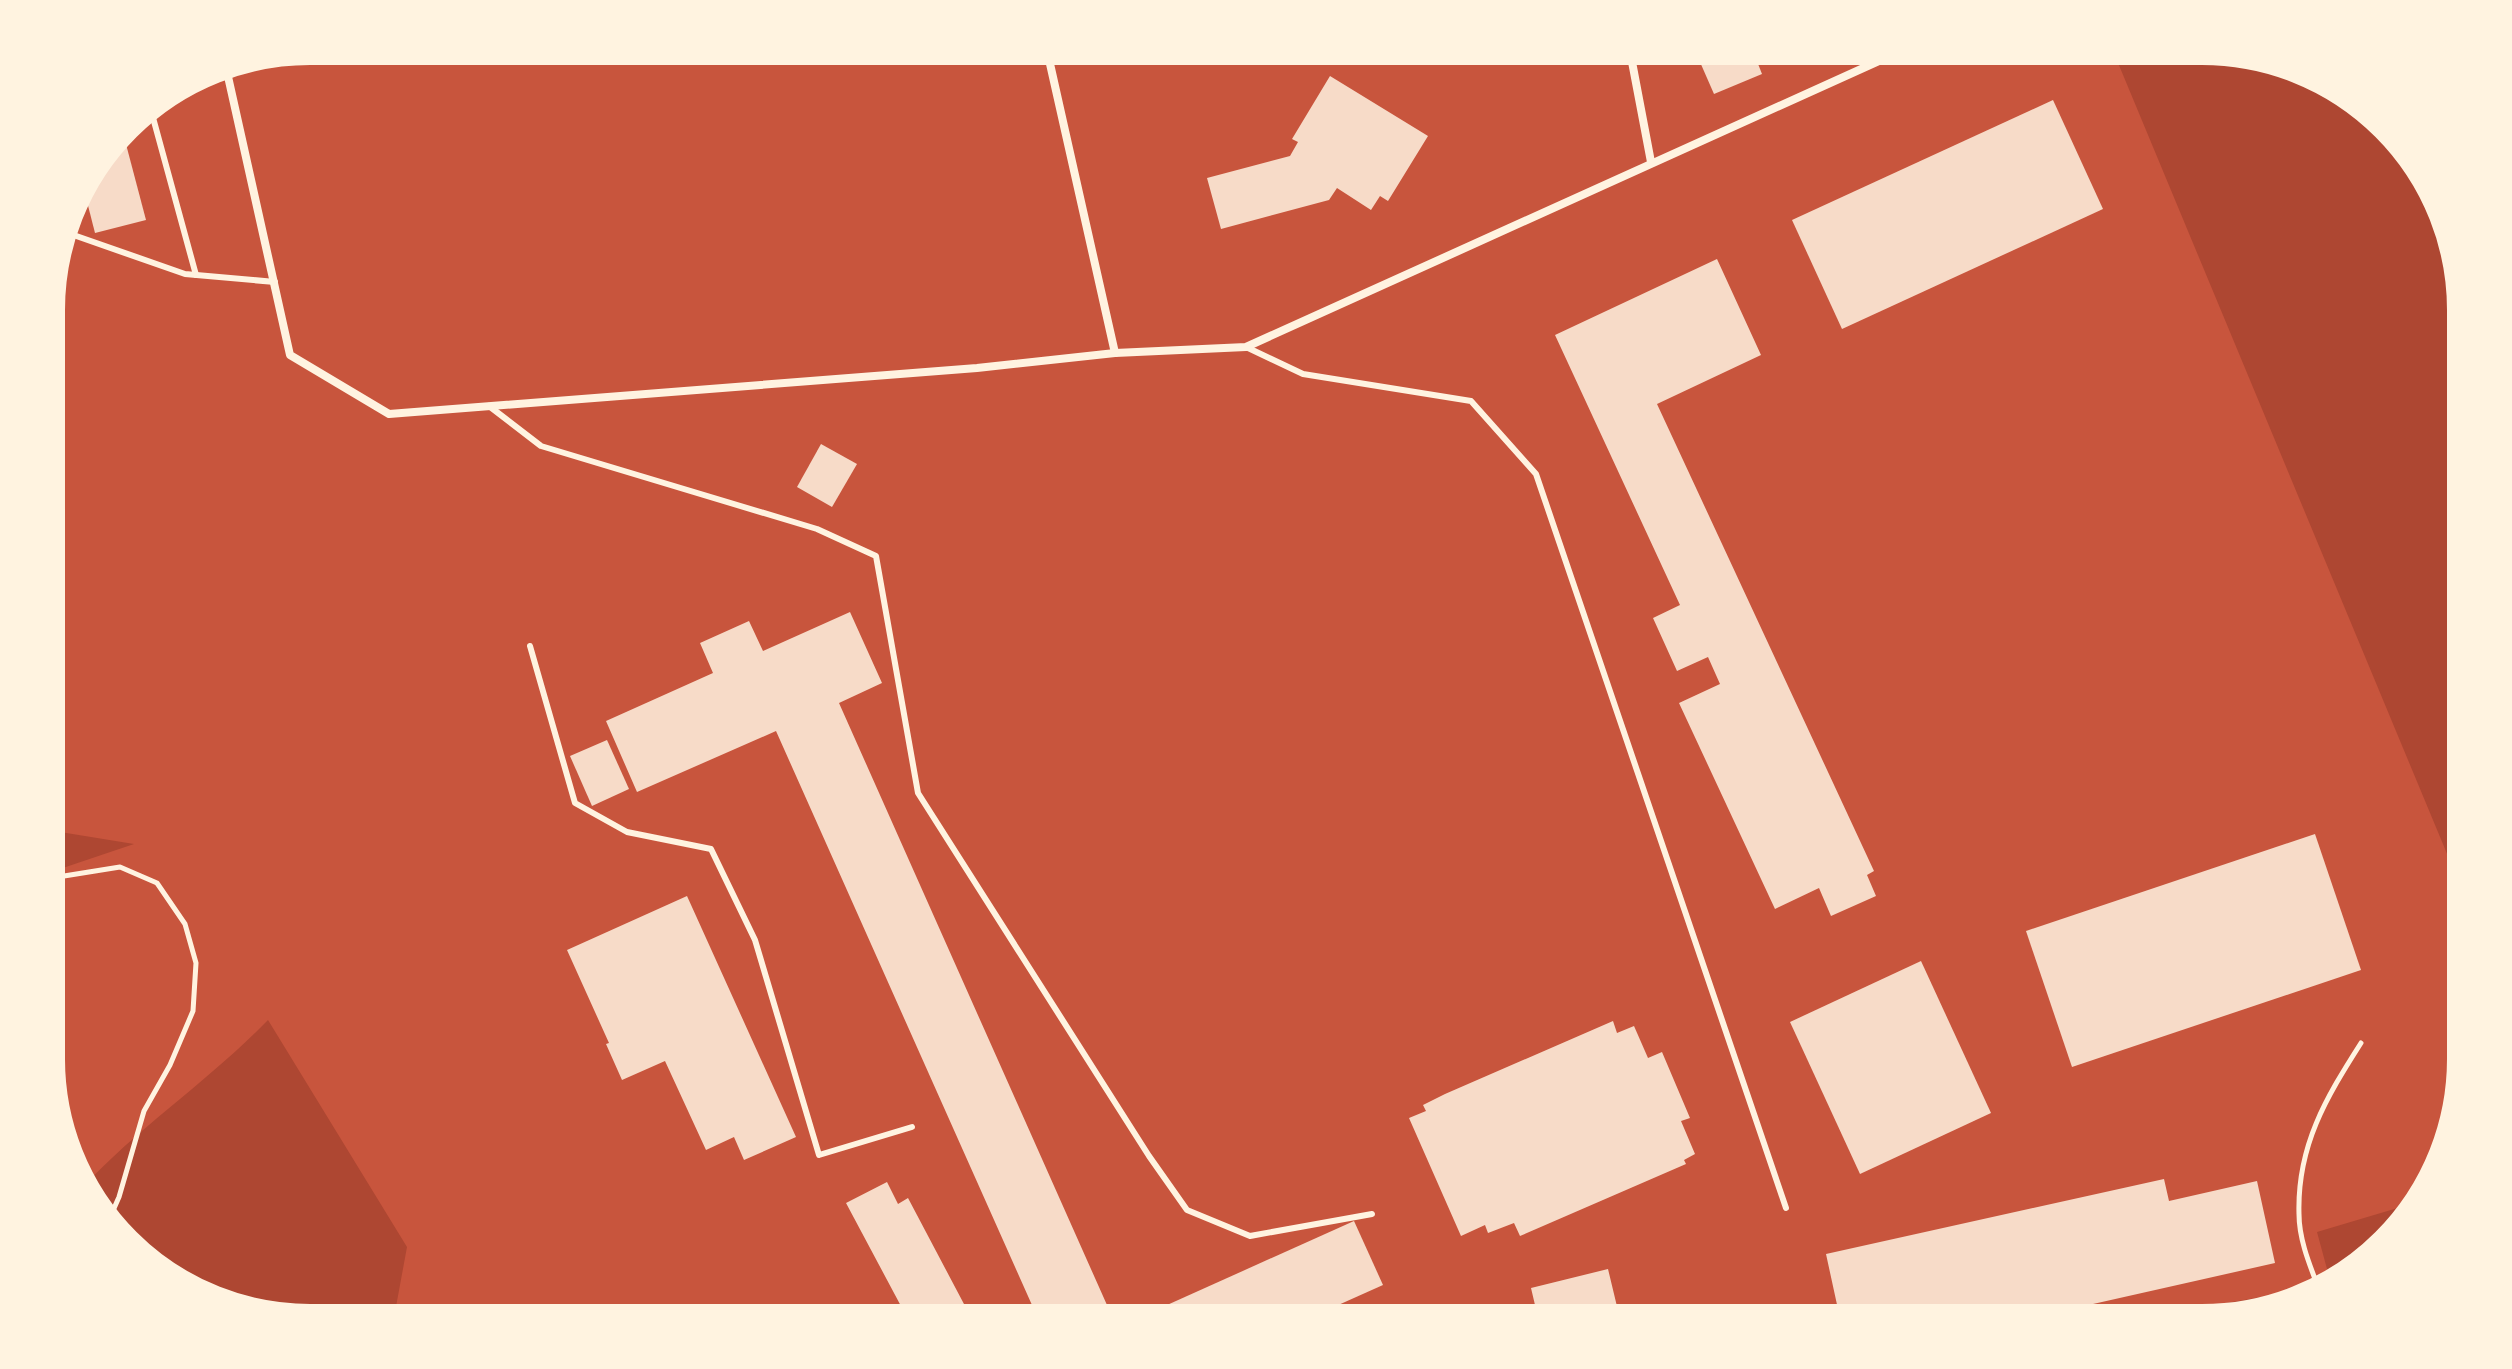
<svg xmlns="http://www.w3.org/2000/svg" width="2512" height="1369" viewBox="0 0 2512 1369" font-family="Raleway,sans-serif">
  <style>
    .green { fill: #ae4732 }
    .building { fill: #f7dbc8 }
    .lines { fill: none; stroke-linecap: round; stroke-linejoin: round }
    .path { stroke: #fff3e0; stroke-width: 5 }
    .service { stroke: #fff3e0; stroke-width: 6 }
    .minor { stroke: #fff3e0; stroke-width: 8 }
    .rim { fill: none; stroke: #fff3e0; stroke-width: 10 }
  </style>
  <rect width="100%" height="100%" fill="#c8553d"/>
  <g class="green">
    <polygon points="310,46 346,46 241,71 239,60"/>
    <polygon points="2111,46 2203,46 2334,81 2422,164 2465,292 2465,897"/>
    <polygon points="48,830 134,844 48,873"/>
    <path d="M268 1020 407 1247 393 1323H309L178 1288 91 1206 83 1187C140 1126 210 1080 268 1020Z"/>
    <polygon points="2421,1201 2334,1287 2219,1322 2117,1322 2284,1293 2330,1280 2317,1232"/>
  </g>
  <g class="building">
    <polygon points="1288,46 1346,46 1346,47 1292,62"/>
    <polygon points="1693,46 1751,46 1762,74 1714,94"/>
    <polygon points="1330,76 1428,136 1388,201 1380,196 1371,210 1337,188 1329,200 1221,229 1207,178 1290,156 1298,142 1292,139"/>
    <polygon points="2053,100 2103,209 1842,329 1792,220"/>
    <polygon points="122,129 146,220 95,233 82,182"/>
    <polygon points="1717,259 1761,355 1657,404 1874,871 1867,875 1876,896 1831,916 1819,888 1775,909 1679,703 1720,684 1708,657 1677,671 1653,618 1680,605 1555,335"/>
    <polygon points="821,444 857,464 832,507 797,487"/>
    <polygon points="850,612 882,683 839,703 1115,1323 1040,1323 776,731 637,792 606,721 713,673 700,643 749,621 763,651"/>
    <polygon points="607,740 629,789 592,806 570,756"/>
    <polygon points="2315,834 2361,970 2072,1067 2026,931"/>
    <polygon points="687,896 796,1137 744,1160 734,1137 706,1150 665,1061 622,1080 606,1044 609,1043 567,950"/>
    <polygon points="1921,961 1991,1113 1860,1174 1790,1022"/>
    <polygon points="1613,1021 1617,1033 1634,1026 1648,1058 1662,1052 1690,1118 1681,1121 1695,1154 1684,1160 1686,1164 1520,1236 1514,1223 1488,1233 1485,1225 1461,1236 1409,1118 1426,1111 1423,1105 1445,1094"/>
    <polygon points="2164,1179 2169,1201 2257,1181 2275,1263 2009,1323 1841,1323 1826,1254"/>
    <polygon points="887,1182 898,1204 908,1198 974,1323 910,1323 846,1203"/>
    <polygon points="1354,1221 1383,1285 1298,1323 1127,1323"/>
    <polygon points="1608,1269 1621,1323 1549,1323 1548,1319 1539,1322 1531,1288"/>
    <polygon points="1792,1305 1796,1323 1727,1323 1727,1322"/>
  </g>
  <g class="lines">
    <g class="path">
      <polyline points="48,884 64,876 120,867 157,883 185,924 196,963 193,1011 170,1065 144,1111 119,1197 108,1222"/>
      <path d="M2320 1292C2311 1268 2299 1241 2299 1214 2297 1146 2326 1098 2361 1043"/>
    </g>
    <g class="service">
      <polyline points="149,103 196,275"/>
      <polyline points="62,231 185,274 275,282"/>
      <polyline points="1246,347 1303,374 1471,401 1536,474 1786,1208"/>
      <polyline points="489,406 541,446 817,529 876,556 918,793 1149,1156 1187,1210 1250,1236 1372,1214"/>
      <polyline points="530,646 575,803 627,832 711,849 755,940 819,1155 912,1127"/>
    </g>
    <g class="minor">
      <polyline points="1046,46 1115,353"/>
      <polyline points="1396,46 1428,58 1466,46"/>
      <polyline points="1629,46 1651,162"/>
      <polyline points="225,63 290,355 389,414 977,368 1115,353 1246,347 1912,46"/>
    </g>
  </g>
  <path d="M0 0H2512V1369H0ZM310 60H2202A250 250 0 0 1 2452 310V1059A250 250 0 0 1 2202 1309H310A250 250 0 0 1 60 1059V310A250 250 0 0 1 310 60Z" fill="#fff3e0" fill-rule="evenodd"/>
  <path class="rim" d="M310 60H2202A250 250 0 0 1 2452 310V1059A250 250 0 0 1 2202 1309H310A250 250 0 0 1 60 1059V310A250 250 0 0 1 310 60Z"/>
</svg>
